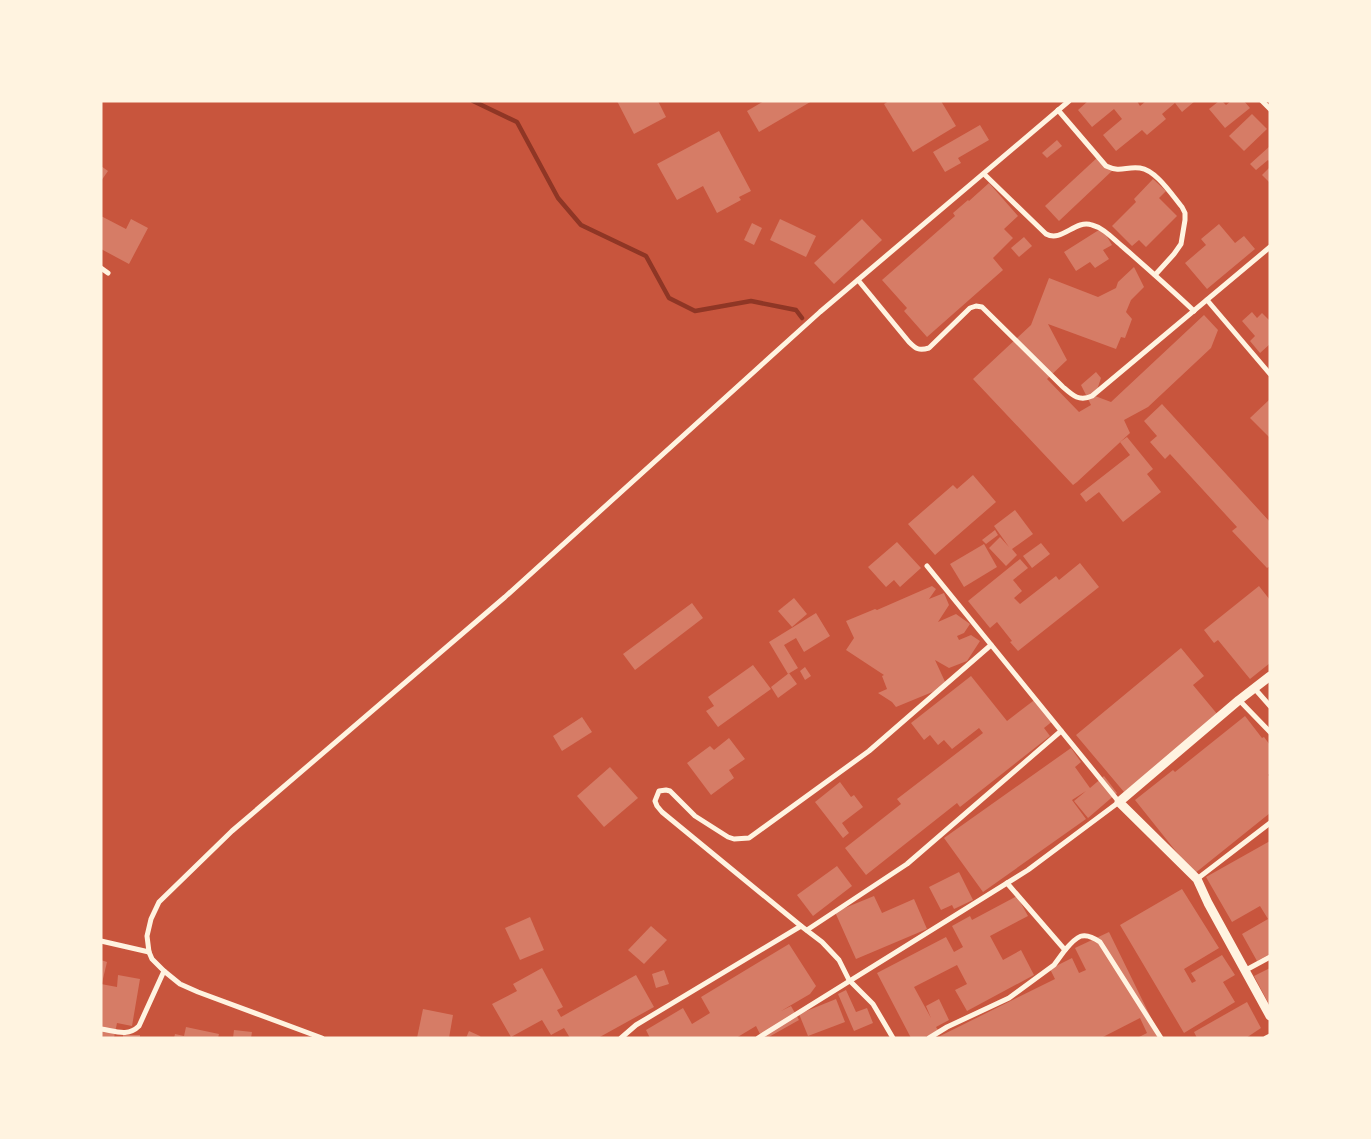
<svg xmlns="http://www.w3.org/2000/svg" width="1371" height="1139" viewBox="0 0 1371 1139" font-family="'Noto Sans',sans-serif">
  <style>
    .lines { fill: none; stroke-linecap: round; stroke-linejoin: round }
    .stream { stroke: #8f3625; stroke-width: 4.5 }
    .building { fill: #d67c66 }
    .minor { stroke: #fff3e0; stroke-width: 5 }
    .tertiary { stroke: #fff3e0; stroke-width: 9 }
  </style>
  <rect width="100%" height="100%" fill="#c8553d"/>
  <g class="lines">
    <polyline class="stream" points="473,101 517,122 558,198 581,225 646,256 669,298 695,311 751,301 796,310 802,318"/>
  </g>
  <g class="building">
    <polygon points="617,101 658,101 666,117 634,134"/>
    <polygon points="764,101 812,101 759,132 747,111"/>
    <polygon points="889,101 941,101 956,126 913,152 884,104"/>
    <polygon points="1088,101 1137,101 1140,106 1146,101 1195,101 1182,112 1175,103 1162,114 1166,119 1147,135 1142,130 1116,151 1103,135 1122,119 1114,109 1092,127 1078,110"/>
    <polygon points="1219,101 1222,101 1226,105 1231,101 1244,101 1250,108 1225,128 1209,109"/>
    <polygon points="1252,114 1267,129 1244,151 1229,136"/>
    <polygon points="980,125 989,140 958,158 961,163 945,172 933,152"/>
    <polygon points="719,131 751,191 739,197 741,200 717,213 703,186 677,200 657,164"/>
    <polygon points="1057,140 1062,146 1047,158 1042,153"/>
    <polygon points="1270,146 1270,162 1268,160 1256,170 1250,164"/>
    <polygon points="1099,156 1113,170 1059,221 1045,206"/>
    <polygon points="101,166 108,171 101,181"/>
    <polygon points="1270,167 1270,183 1262,175"/>
    <polygon points="1153,179 1166,191 1159,198 1177,216 1146,247 1139,240 1132,246 1112,226 1136,202 1134,199"/>
    <polygon points="989,183 1018,216 1004,229 1013,238 993,258 1003,270 927,337 904,311 907,308 882,280 955,216 953,213 968,200 969,201"/>
    <polygon points="101,216 126,229 131,219 148,228 129,264 101,249"/>
    <polygon points="780,219 816,236 806,257 770,240"/>
    <polygon points="862,219 882,240 834,284 814,263"/>
    <polygon points="752,223 762,228 754,245 744,240"/>
    <polygon points="1219,224 1235,243 1244,236 1255,249 1207,289 1185,263 1206,245 1201,239"/>
    <polygon points="1102,228 1112,245 1103,250 1109,259 1095,268 1090,262 1076,271 1064,252"/>
    <polygon points="1024,237 1032,246 1019,257 1011,248"/>
    <polygon points="1134,267 1144,287 1131,300 1126,312 1132,319 1125,338 1121,337 1116,349 1048,324 1067,360 1047,379 1079,412 1091,405 1081,385 1096,372 1101,378 1095,396 1111,402 1204,315 1218,330 1211,348 1148,407 1124,420 1130,433 1077,482 1073,485 973,379 1031,325 1049,278 1098,297 1116,288 1118,282"/>
    <polygon points="1252,312 1257,318 1262,313 1270,321 1270,344 1260,353 1250,341 1255,336 1242,321"/>
    <polygon points="1270,399 1270,438 1250,418"/>
    <polygon points="1162,404 1270,522 1270,566 1267,568 1232,531 1237,527 1170,454 1165,459 1150,442 1157,436 1144,421"/>
    <polygon points="1127,437 1153,469 1147,474 1161,492 1123,522 1099,492 1086,502 1080,494 1130,455 1120,442"/>
    <polygon points="973,475 996,502 935,555 908,524 953,485 957,489"/>
    <polygon points="1015,510 1033,534 1012,549 1017,555 1006,566 989,548 1000,537 1009,547 994,526"/>
    <polygon points="995,530 998,535 986,544 982,540"/>
    <polygon points="897,542 921,568 900,587 894,580 886,587 868,567"/>
    <polygon points="1041,543 1050,554 1032,568 1023,556"/>
    <polygon points="984,544 997,567 964,587 950,564"/>
    <polygon points="1020,559 1028,568 1013,580 1022,591 1014,598 1020,604 1056,576 1059,580 1080,563 1099,587 1018,651 1010,642 1012,641 997,622 990,628 968,601"/>
    <polygon points="932,586 936,589 929,599 944,593 949,605 938,622 956,614 970,624 964,633 957,636 959,640 971,635 980,641 967,661 949,668 935,660 947,686 896,707 892,702 878,693 887,689 882,676 884,675 846,650 854,638 846,621 875,609 877,610"/>
    <polygon points="1259,586 1270,600 1270,663 1250,679 1218,640 1214,643 1204,630"/>
    <polygon points="794,598 807,614 792,627 778,611"/>
    <polygon points="692,603 703,618 635,670 623,654"/>
    <polygon points="816,613 830,636 804,652 796,638 784,645 798,668 788,674 769,642"/>
    <polygon points="1181,648 1204,676 1193,685 1218,715 1124,792 1076,735"/>
    <polygon points="753,665 771,689 718,727 706,711 714,706 708,697"/>
    <polygon points="805,667 811,676 805,680 800,671"/>
    <polygon points="789,673 797,684 778,698 771,687"/>
    <polygon points="971,676 1007,721 1037,698 1054,720 1044,728 1050,736 960,807 957,803 866,875 845,848 901,804 897,799 983,733 979,728 952,749 944,740 938,745 930,735 924,740 911,723"/>
    <polygon points="1245,716 1262,738 1264,737 1270,745 1270,773 1268,775 1270,777 1270,813 1194,874 1135,800 1173,770 1175,772"/>
    <polygon points="582,717 592,732 562,751 553,736"/>
    <polygon points="729,738 745,759 729,770 734,778 711,795 687,763 710,746 714,750"/>
    <polygon points="1071,748 1081,762 1075,767 1090,788 1104,776 1117,793 1088,818 1074,801 1086,791 1072,800 1086,819 983,892 944,838"/>
    <polygon points="610,767 638,798 604,827 577,796"/>
    <polygon points="840,782 851,797 854,795 863,807 842,823 849,833 843,838 815,802"/>
    <polygon points="1270,841 1270,954 1257,961 1242,934 1268,919 1260,906 1232,922 1206,877"/>
    <polygon points="837,866 852,886 813,916 797,895"/>
    <polygon points="959,872 973,900 954,909 952,905 941,910 929,887"/>
    <polygon points="1182,889 1219,948 1184,969 1192,983 1196,981 1191,973 1222,955 1235,975 1223,982 1235,1002 1184,1033 1120,925"/>
    <polygon points="874,896 882,913 914,899 927,929 856,959 835,912"/>
    <polygon points="1017,896 1028,916 990,936 1003,960 1021,950 1034,975 967,1011 955,990 967,984 957,965 914,987 931,1018 926,1006 939,999 949,1020 936,1027 938,1030 924,1038 911,1038 877,973 946,937 954,952 963,947 952,926 970,916 972,920"/>
    <polygon points="530,917 544,950 520,960 505,928"/>
    <polygon points="651,926 667,940 644,964 628,950"/>
    <polygon points="1109,932 1161,1038 1137,1038 1147,1033 1140,1018 1101,1038 936,1038 1055,979 1050,969 1072,958 1079,973 1086,970 1075,948"/>
    <polygon points="789,944 816,986 810,994 781,1011 791,1006 799,1020 767,1038 762,1038 756,1026 736,1038 650,1038 646,1030 683,1008 692,1024 710,1013 701,997"/>
    <polygon points="101,960 107,962 102,983 101,983"/>
    <polygon points="542,968 563,1007 557,1010 561,1017 636,975 654,1007 598,1038 570,1038 564,1028 551,1035 542,1020 511,1037 492,1004 517,991 513,984"/>
    <polygon points="1270,968 1270,1006 1254,976"/>
    <polygon points="664,970 669,984 656,988 652,974"/>
    <polygon points="118,975 140,979 132,1026 117,1023 114,1038 101,1038 101,984 117,987"/>
    <polygon points="846,990 856,1012 867,1008 873,1023 854,1031 838,994"/>
    <polygon points="836,999 845,1022 808,1036 799,1014"/>
    <polygon points="1247,1002 1261,1028 1246,1038 1197,1038 1194,1032"/>
    <polygon points="423,1009 453,1015 449,1038 417,1038"/>
    <polygon points="186,1027 219,1034 218,1038 174,1038 175,1034 184,1036"/>
    <polygon points="234,1030 252,1032 251,1038 233,1038"/>
    <polygon points="469,1031 480,1036 481,1038 466,1038"/>
    <rect x="123" y="1035" width="17" height="3"/>
  </g>
  <g class="lines">
    <g class="minor">
      <polyline points="1262,101 1270,109"/>
      <path d="M1058 110 1106 166C1121 173 1126 166 1140 168 1156 170 1172 195 1182 207L1185 213V220L1181 244 1174 254 1155 275"/>
      <path d="M984 174 1046 234C1062 243 1075 219 1092 225 1104 228 1113 239 1123 247 1147 268 1171 289 1194 311"/>
      <polyline points="101,268 108,273"/>
      <path d="M858 280 909 342C916 349 919 351 929 348L970 308 976 306 982 307 1063 387C1072 395 1079 402 1092 396L1270 247"/>
      <polyline points="1207,300 1270,374"/>
      <polyline points="1255,689 1270,706"/>
      <polyline points="1239,700 1270,732"/>
      <polyline points="1197,879 1270,823"/>
      <path d="M1007 883 1065 950C1077 936 1083 930 1100 942L1161 1038"/>
      <polyline points="801,926 662,812 657,806 655,801 659,791 666,790 670,791 695,816 728,837 734,839 749,838 869,751 991,645"/>
      <polyline points="807,930 907,864 1061,731"/>
      <polyline points="101,941 149,952"/>
      <polyline points="1246,970 1270,957"/>
      <path d="M101 1029C115 1031 128 1037 139 1026L164 971"/>
      <polyline points="322,1038 198,992 180,984 164,971 152,959 149,952 147,936 151,919 159,902 232,831 505,597 820,312 1069,101"/>
      <polyline points="621,1038 636,1025 801,926 822,942 839,960 849,980 873,1004 893,1038"/>
      <polyline points="758,1038 1028,870 1119,802 927,566"/>
      <polyline points="929,1038 947,1027 1009,998 1054,965 1065,950"/>
      <polyline points="1266,1038 1270,1036"/>
    </g>
    <polyline class="tertiary" points="1270,676 1239,700 1119,802 1197,879 1208,903 1270,1016"/>
  </g>
  <rect width="1371" height="1139" fill="none" stroke="#fff3e0" stroke-width="205"/>
</svg>
